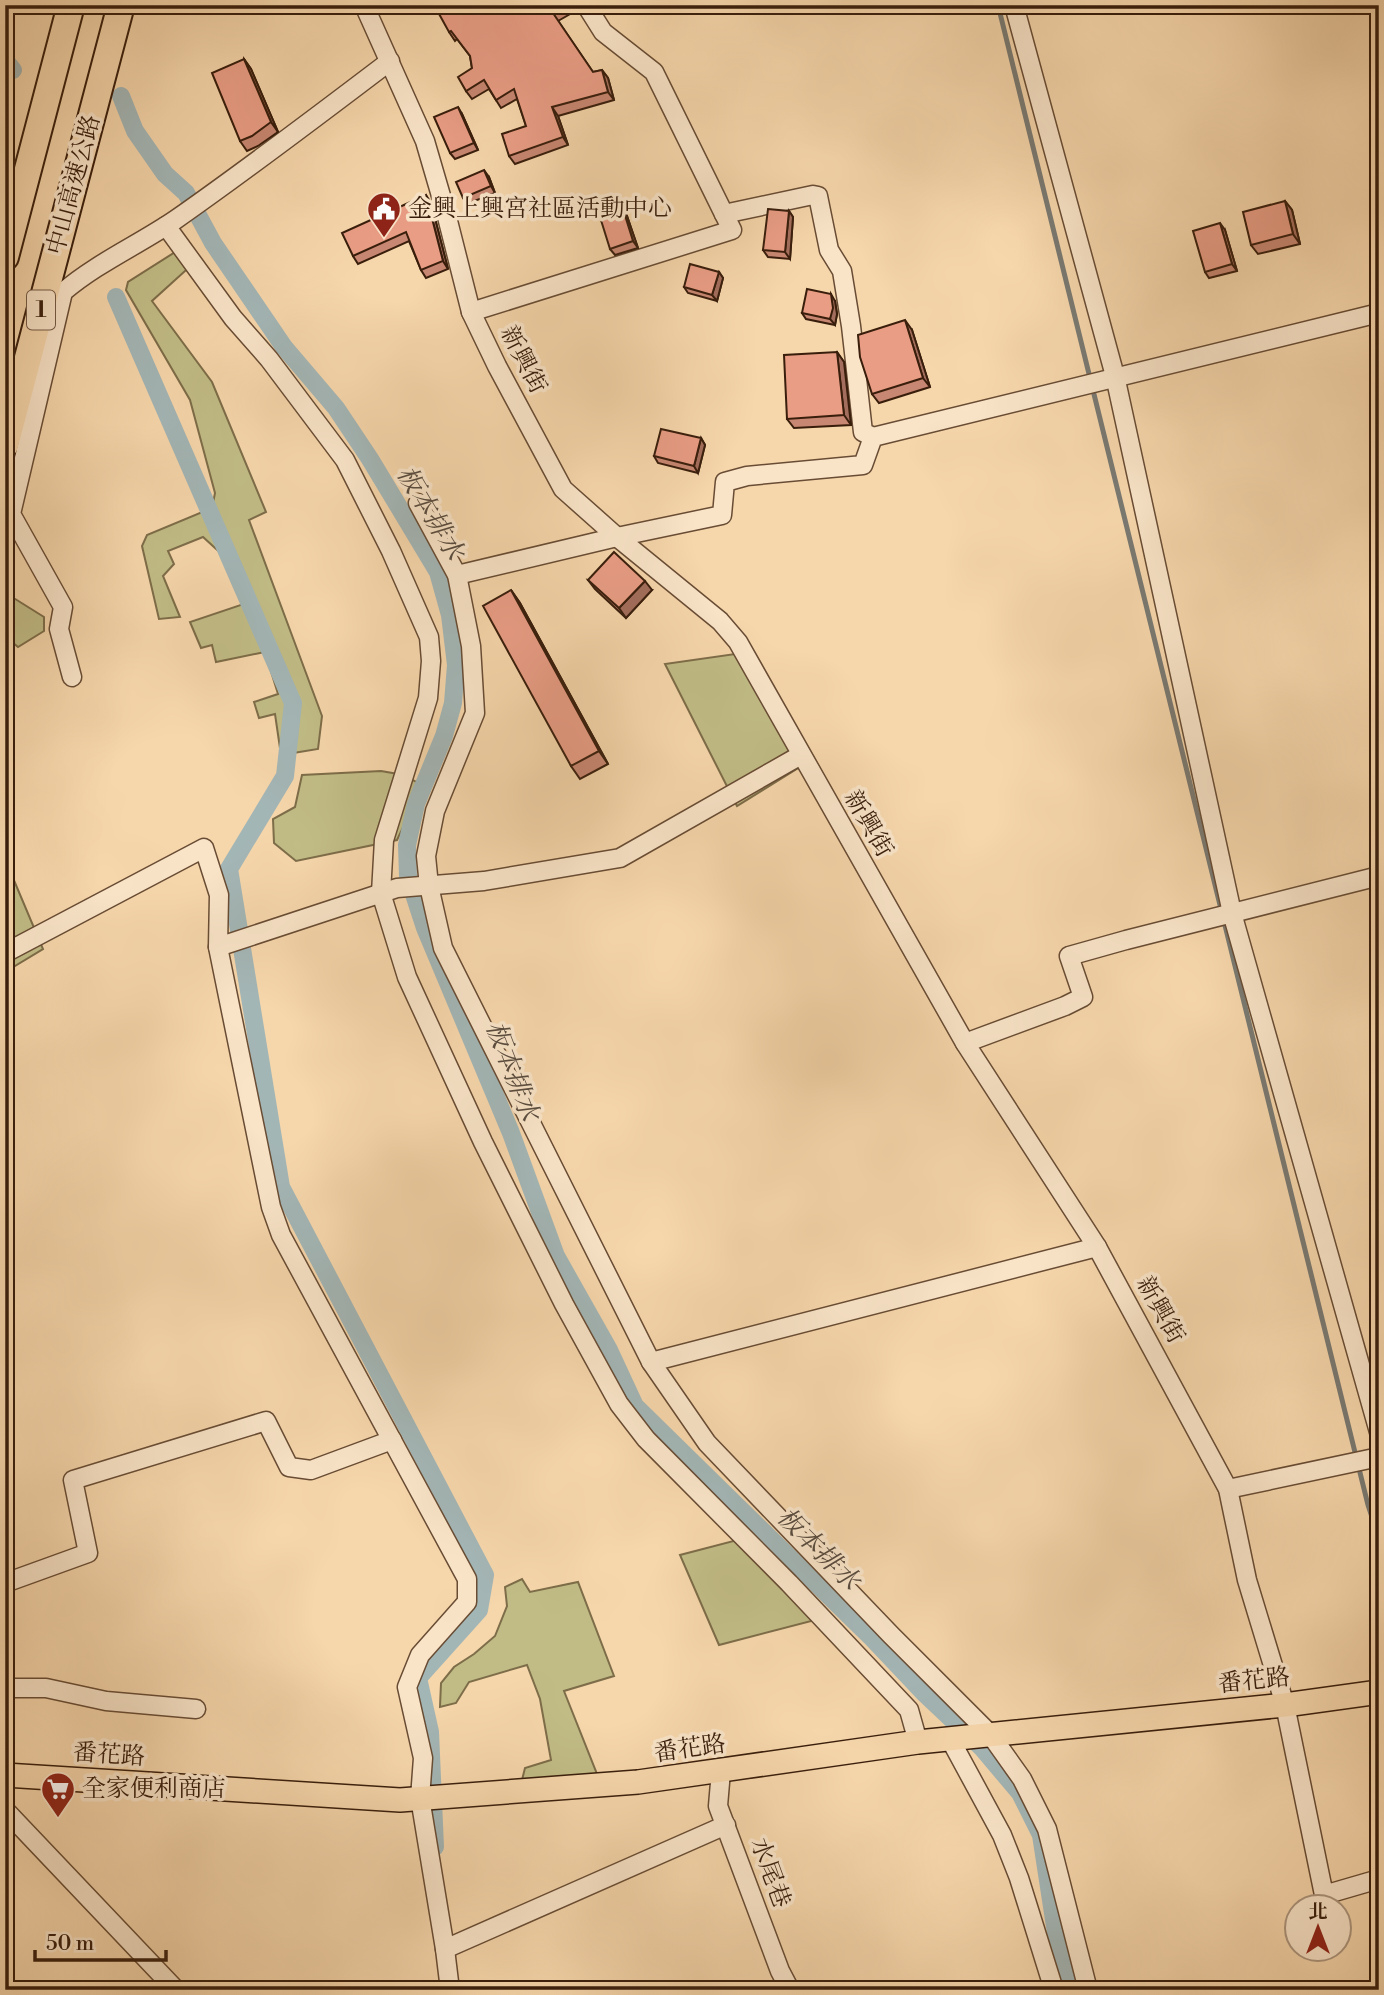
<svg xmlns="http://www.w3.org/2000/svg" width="1384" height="1995" viewBox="0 0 1384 1995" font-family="'Libre Bodoni','Noto Serif TC',serif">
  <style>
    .green { fill: #c1bc86; stroke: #7d6d49; stroke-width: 2 }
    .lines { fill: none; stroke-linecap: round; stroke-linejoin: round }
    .stream { stroke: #797972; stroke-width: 5 }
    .canal { stroke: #a3b6b6; stroke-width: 18 }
    .minor-casing { stroke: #684c34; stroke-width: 21 }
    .major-casing { stroke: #391e0c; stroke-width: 26 }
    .highway-casing { stroke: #391e0c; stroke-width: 30 }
    .minor { stroke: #f9e4c8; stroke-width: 18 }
    .major { stroke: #f6d6ab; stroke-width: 23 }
    .highway { stroke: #f6d6ab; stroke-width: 26 }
    .wall { fill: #c88772; stroke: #391e0c; stroke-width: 2 }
    .shaded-wall { fill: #a36e5d; stroke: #391e0c; stroke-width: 2 }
    .building { fill: #e99d85; stroke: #391e0c; stroke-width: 2 }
    .labels { text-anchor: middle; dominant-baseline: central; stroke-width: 7; stroke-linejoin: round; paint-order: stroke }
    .shield { fill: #f9e4c8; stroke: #735944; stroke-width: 2 }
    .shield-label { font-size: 23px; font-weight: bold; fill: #391e0c }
    .street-label { font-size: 24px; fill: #391e0c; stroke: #f9e4c8 }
    .poi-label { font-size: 24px; fill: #391e0c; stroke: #f9e4c8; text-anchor: start }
    .water-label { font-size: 26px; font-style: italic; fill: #594c3f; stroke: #f9e4c8 }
  </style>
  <rect width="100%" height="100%" fill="#f6d6ab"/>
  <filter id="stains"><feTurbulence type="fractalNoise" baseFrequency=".00286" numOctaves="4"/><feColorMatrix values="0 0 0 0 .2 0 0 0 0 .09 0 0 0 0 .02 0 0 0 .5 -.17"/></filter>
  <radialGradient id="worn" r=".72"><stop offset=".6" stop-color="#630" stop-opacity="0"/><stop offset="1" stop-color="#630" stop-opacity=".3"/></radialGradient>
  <g class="green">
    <polygon points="183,247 195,262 152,301 212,382 266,512 249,520 322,716 318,749 281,755 275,714 259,718 254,702 278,694 265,652 216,662 212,645 201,648 190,622 244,604 226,558 203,537 168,551 174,564 163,576 180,617 159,619 142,546 147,535 212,508 215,493 190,400 126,290 128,282"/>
    <polygon points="12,597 44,617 44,631 18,647 5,636 5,603"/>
    <polygon points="749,652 808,762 737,806 665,664"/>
    <polygon points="381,771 404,775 423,786 397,840 296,861 274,843 273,819 295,807 302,775"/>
    <polygon points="5,859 43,949 5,972"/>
    <polygon points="741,1539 819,1619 719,1645 680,1555"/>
    <polygon points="522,1579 530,1592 578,1582 614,1676 564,1691 601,1784 520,1788 525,1768 551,1760 540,1699 527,1665 469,1682 456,1703 440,1707 441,1683 454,1667 474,1654 495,1636 507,1606 505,1587"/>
  </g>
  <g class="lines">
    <polyline class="stream" points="998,5 1368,1505 1379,1538"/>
    <g class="canal">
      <polyline points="5,60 13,70"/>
      <polyline points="121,96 135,131 165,174 186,193 213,243 284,347 336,408 370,459 438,572 450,615 456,665 453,703 444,736 416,804 407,845 408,876 425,928 511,1133 556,1256 609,1350 635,1406 872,1638 925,1694 982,1748 1020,1793 1041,1835 1056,1933 1070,1990"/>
      <polyline points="116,297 293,703 285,776 229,869 281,1187 485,1575 479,1610 418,1678 430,1732 435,1847"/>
    </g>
    <g class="minor-casing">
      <g id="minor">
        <polyline points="364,5 425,141 446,213 471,312 497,366 563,489 617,537 720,621 738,642 965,1043 1097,1247 1228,1489 1247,1580 1285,1705 1324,1895 1379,1879"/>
        <polyline points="586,5 603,32 654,72 724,214"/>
        <polyline points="1014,5 1115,376 1232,913 1379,1432"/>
        <polyline points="166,226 233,318 269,359 345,460 391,551 429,637 431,661 428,698 384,840 381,893 407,977 483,1142 564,1304 619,1404 646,1439 789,1583 909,1710 918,1742"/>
        <polyline points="471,312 732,230 724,214 813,195 818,196 829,250 842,271 851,326 863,432 873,437"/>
        <polyline points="418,503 457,575 471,646 475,713 435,811 426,856 429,886 443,948 651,1362 1097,1247"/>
        <polyline points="457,575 617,537 722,515 725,482 747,476 863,465 873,437 1379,313"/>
        <path d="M72 677 59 629 63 607 11 514 63 292C97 263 138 245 175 220 248 169 319 115 390 61"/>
        <polyline points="218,947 271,1207 281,1235 467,1579 467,1602 420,1655 407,1687 423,1758 420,1798 445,1949 450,1990"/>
        <polyline points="5,953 204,848 219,895 218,947 397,888 484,881 620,858 801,755"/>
        <polyline points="965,1043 1065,1006 1083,997 1069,956 1126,940 1379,876"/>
        <polyline points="651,1362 707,1443 891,1635 990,1734 1022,1779 1047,1829 1088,1990"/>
        <polyline points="1228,1489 1379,1457"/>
        <polyline points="5,1583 88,1553 73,1480 266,1421 289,1467 311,1470 392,1440"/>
        <polyline points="5,1688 46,1688 106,1701 196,1709"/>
        <polyline points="950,1739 1002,1835 1019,1878 1054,1990"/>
        <polyline points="721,1771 718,1806 780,1971 790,1990"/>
        <polyline points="5,1810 176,1990"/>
        <polyline points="445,1949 726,1825"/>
      </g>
    </g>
    <g class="major-casing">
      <polyline id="major" points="5,1775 400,1800 638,1782 918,1742 1285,1705 1379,1692"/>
    </g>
    <g class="highway-casing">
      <g id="highway">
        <polyline points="5,257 71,5"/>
        <polyline points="5,445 121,5"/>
      </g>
    </g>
    <use href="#minor" class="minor"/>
    <use href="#major" class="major"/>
    <use href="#highway" class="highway"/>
  </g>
  <g class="wall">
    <polygon points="450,5 567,5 572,13 558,21 593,72 602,70 608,78 614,100 558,116 568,145 515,164 509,156 526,126 517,99 501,108 489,89 472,99 466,91 472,68 470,56 457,39 455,41 449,32"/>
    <polygon points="244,59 251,69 278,132 258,146 247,151 240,141"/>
    <polygon points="462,114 478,150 455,159 450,153"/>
    <polygon points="489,177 495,193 467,204 463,198"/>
    <polygon points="1285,201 1292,210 1300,244 1258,254 1251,245"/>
    <polygon points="431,203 448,269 426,278 421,270 409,241 358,264 353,256"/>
    <polygon points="789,211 793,217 790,259 768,257 763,250"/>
    <polygon points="627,216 638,248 615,255 610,249"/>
    <polygon points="1225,230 1237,271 1209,278 1205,272"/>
    <polygon points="719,272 723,278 717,301 688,293 684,287"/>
    <polygon points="835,301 837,314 835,325 806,319 802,313"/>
    <polygon points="912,330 930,387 879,403 872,394"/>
    <polygon points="837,352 844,362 851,425 794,428 787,419"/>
    <polygon points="701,438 705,445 698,473 658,463 654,456"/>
    <polygon points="588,580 652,590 626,618 595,589"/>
    <polygon points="511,590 520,603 608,764 580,779 571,766"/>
  </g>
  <g class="shaded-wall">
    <polygon points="244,59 251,69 278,132 271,122"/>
    <polygon points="602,70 608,78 614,100 608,92"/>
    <polygon points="458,107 462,114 478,150 474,143"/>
    <polygon points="552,107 558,116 568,145 563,137"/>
    <polygon points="484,170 489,177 495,193 491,186"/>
    <polygon points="426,195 431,203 448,269 443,261"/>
    <polygon points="1285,201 1292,210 1300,244 1293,234"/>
    <polygon points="623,209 627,216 638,248 633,241"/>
    <polygon points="789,211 793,217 790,259 785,252"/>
    <polygon points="1220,223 1225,230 1237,271 1232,264"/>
    <polygon points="719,272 723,278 717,301 712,295"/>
    <polygon points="831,294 835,301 837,314 835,325 830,319"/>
    <polygon points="905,320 912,330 930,387 923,378"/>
    <polygon points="837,352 844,362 851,425 844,415"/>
    <polygon points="701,438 705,445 698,473 694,466"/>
    <polygon points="645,581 652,590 626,618 619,608"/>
    <polygon points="511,590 520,603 608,764 599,751"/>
  </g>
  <g class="building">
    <polygon points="450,5 565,5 553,13 593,72 602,70 608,92 552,107 563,137 509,156 502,134 526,126 514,89 496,100 484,80 466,91 458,77 472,68 470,56 451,31 449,32 438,12"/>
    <polygon points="244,59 271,122 252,136 240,141 212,73"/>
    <polygon points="458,107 474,143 450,153 434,117"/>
    <polygon points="484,170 491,186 463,198 456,182"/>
    <polygon points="426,195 443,261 421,270 406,232 353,256 342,233"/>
    <polygon points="1285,201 1293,234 1251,245 1243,212"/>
    <polygon points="623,209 633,241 610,249 600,217"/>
    <polygon points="768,209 789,211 785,252 763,250"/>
    <polygon points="1220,223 1232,264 1205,272 1193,231"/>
    <polygon points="690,264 719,272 712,295 684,287"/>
    <polygon points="807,289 831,294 833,308 830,319 802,313"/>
    <polygon points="905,320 923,378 872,394 860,357 858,335"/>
    <polygon points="837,352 844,415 787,419 784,355"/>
    <polygon points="661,429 701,438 694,466 654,456"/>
    <polygon points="614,552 645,581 619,608 588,580"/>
    <polygon points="511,590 599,751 571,766 483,606"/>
  </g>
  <defs>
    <g id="civic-pin" transform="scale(1.75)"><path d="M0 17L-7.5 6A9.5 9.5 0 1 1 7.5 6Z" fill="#8f2418" stroke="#f9e4c8"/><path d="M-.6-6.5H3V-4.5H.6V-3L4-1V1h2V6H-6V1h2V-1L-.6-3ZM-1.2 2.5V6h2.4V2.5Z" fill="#fff"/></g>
    <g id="supermarket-pin" transform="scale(1.75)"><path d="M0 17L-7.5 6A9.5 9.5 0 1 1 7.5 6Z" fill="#8f2418" stroke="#f9e4c8"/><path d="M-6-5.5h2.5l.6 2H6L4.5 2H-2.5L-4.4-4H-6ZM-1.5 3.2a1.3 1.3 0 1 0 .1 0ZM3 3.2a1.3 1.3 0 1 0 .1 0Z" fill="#fff"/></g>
  </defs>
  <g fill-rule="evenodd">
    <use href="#civic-pin" x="384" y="209"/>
    <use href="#supermarket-pin" x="58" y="1789"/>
  </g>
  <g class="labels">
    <rect class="shield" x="27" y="290.5" width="28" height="39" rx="5"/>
    <g class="shield-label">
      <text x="41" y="310">1</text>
    </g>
    <g class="street-label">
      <text transform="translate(74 185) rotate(-75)">中山高速公路</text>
      <text transform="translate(523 360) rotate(63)">新興街</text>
      <text transform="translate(868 824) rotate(60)">新興街</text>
      <text transform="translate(1160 1310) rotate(61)">新興街</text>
      <text transform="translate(1254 1681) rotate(-6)">番花路</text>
      <text transform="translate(690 1749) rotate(-8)">番花路</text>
      <text transform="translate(109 1755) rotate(4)">番花路</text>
      <text transform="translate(770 1873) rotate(70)">水尾巷</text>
    </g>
    <g class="poi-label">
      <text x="408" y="209">金興上興宮社區活動中心</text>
      <text x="82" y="1789">全家便利商店</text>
    </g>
    <g class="water-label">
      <text transform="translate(430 513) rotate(59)">板本排水</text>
      <text transform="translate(512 1071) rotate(69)">板本排水</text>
      <text transform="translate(818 1549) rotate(45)">板本排水</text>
    </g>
  </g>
  <rect width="1384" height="1995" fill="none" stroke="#f6d6ab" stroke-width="28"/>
  <rect x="7" y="7" width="1370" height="1981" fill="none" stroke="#391e0c" stroke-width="3.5"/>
  <rect x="14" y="14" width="1356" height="1967" fill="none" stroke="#391e0c" stroke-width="2"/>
  <g transform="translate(1318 1928)"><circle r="33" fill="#f9e4c8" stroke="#ac957d" stroke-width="2"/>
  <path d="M0-5L12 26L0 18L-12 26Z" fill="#8f2418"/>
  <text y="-10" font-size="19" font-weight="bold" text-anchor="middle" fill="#391e0c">北</text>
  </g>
  <path d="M35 1950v10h131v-10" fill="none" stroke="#391e0c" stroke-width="3.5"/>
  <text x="46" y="1950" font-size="21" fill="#391e0c" stroke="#f9e4c8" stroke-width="5" paint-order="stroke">50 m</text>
  <rect width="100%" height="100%" filter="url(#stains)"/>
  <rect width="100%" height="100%" fill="url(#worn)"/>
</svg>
